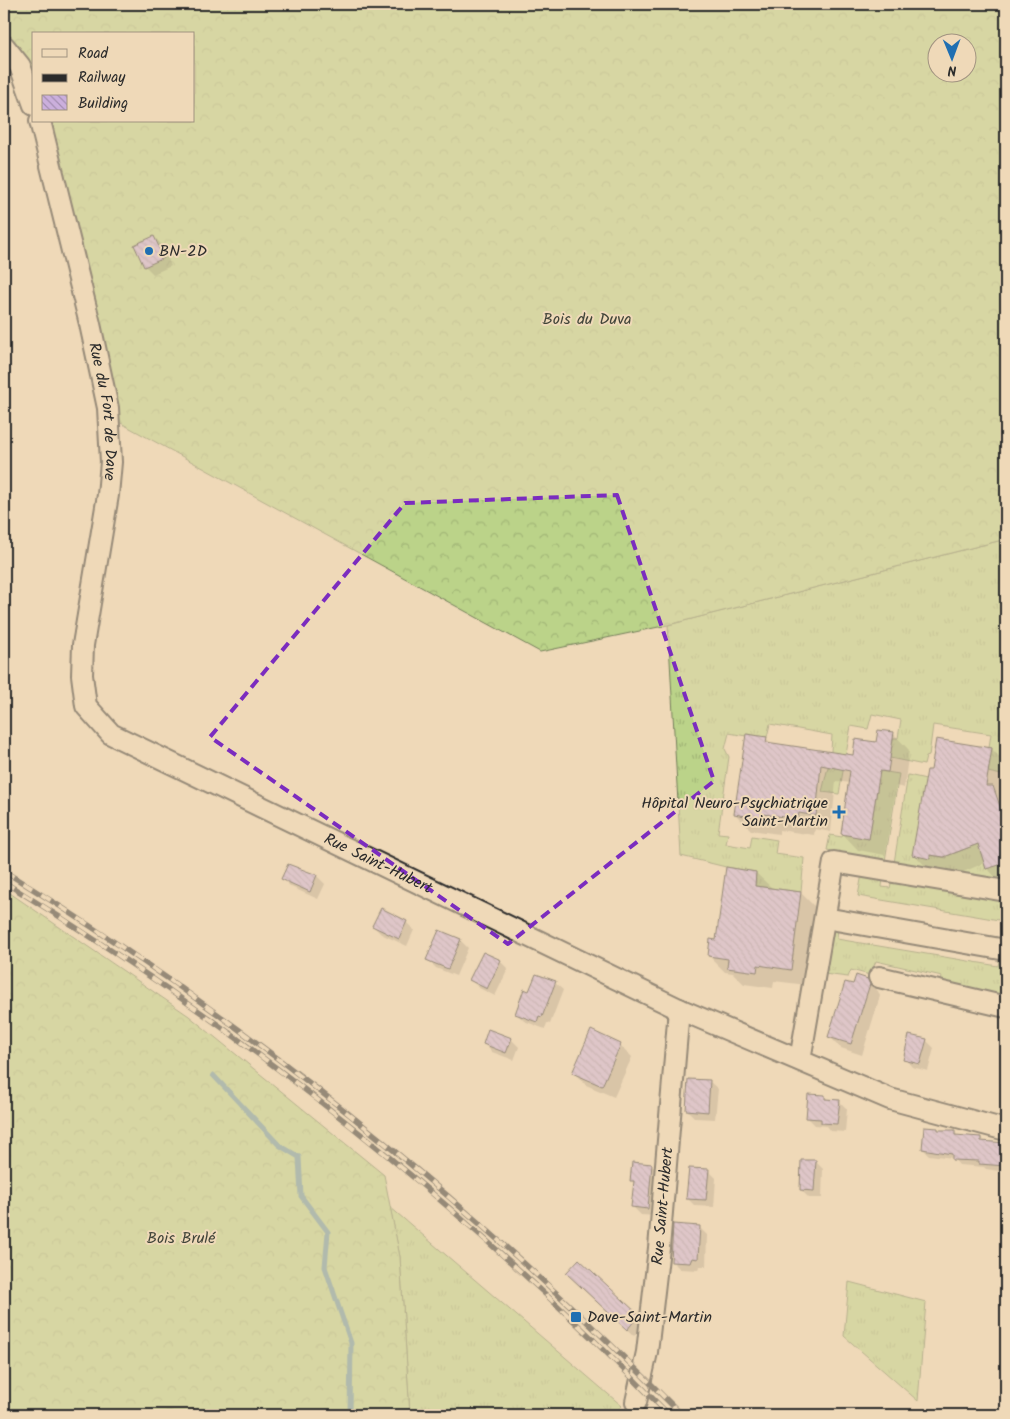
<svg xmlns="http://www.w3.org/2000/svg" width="1010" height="1419" viewBox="0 0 1010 1419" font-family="Kalam,sans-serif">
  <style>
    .grass { fill: url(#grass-tufts); stroke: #737f5a }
    .forest { fill: url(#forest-crowns); stroke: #737f5a; fill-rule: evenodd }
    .shadow { fill: #0003 }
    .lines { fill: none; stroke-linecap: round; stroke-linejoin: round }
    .stream { stroke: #66959f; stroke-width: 5 }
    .building { fill: url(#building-back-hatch); stroke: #2b2b2b }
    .street-casing { stroke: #2b2b2b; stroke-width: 24 }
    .street { stroke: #efd9b8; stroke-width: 20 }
    .rail-casing { stroke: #2b2b2b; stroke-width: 5.5 }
    .rail { stroke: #efd9b8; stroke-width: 4; stroke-dasharray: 11; stroke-linecap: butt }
    .marked { fill: none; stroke: #7b2cbf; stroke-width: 4; stroke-dasharray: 10 6; stroke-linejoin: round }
    .poi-dot { fill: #1f6fb2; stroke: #efd9b8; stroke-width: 2 }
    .labels { text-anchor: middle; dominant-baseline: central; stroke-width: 4; stroke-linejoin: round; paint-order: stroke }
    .poi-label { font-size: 16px; fill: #2b2b2b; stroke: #efd9b8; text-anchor: start }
    .park-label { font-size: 16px; fill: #414439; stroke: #efd9b8 }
    .street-label { font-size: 16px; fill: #2b2b2b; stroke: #efd9b8 }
  </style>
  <defs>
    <pattern id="grass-tufts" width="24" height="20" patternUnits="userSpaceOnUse" patternTransform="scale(1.25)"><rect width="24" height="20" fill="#bbd389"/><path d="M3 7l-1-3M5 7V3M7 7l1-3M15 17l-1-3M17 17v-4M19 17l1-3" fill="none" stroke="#a1b576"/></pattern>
    <pattern id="forest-crowns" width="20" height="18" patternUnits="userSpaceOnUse" patternTransform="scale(1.25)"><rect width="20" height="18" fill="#bbd389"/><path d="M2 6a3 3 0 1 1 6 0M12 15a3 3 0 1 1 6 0" fill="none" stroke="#a1b576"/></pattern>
    <pattern id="building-back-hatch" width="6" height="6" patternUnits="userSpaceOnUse" patternTransform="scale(1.25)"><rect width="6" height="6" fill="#cbafdc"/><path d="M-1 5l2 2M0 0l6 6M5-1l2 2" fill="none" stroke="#a58fb3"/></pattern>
  </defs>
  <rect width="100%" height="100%" fill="#efd9b8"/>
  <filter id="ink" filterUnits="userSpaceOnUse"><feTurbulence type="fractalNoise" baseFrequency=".02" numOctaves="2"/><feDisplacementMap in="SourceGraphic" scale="10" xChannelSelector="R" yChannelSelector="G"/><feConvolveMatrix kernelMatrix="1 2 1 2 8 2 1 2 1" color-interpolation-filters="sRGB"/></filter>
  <g filter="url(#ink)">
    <g class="grass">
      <polygon points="1006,539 1006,776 988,772 992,748 989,747 991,734 933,725 929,756 926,757 924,765 890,758 893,738 898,738 901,720 872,714 868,729 851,726 839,794 822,792 828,767 830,767 832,735 770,724 767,737 747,734 746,736 729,733 725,749 729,757 718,833 728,834 726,844 750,848 752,836 777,840 775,854 804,858 801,892 755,886 756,872 726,867 681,856 668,625"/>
      <polygon points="880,771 899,774 885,861 827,850 830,835 842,837 843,834 869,839"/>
      <polygon points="908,775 926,779 930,855 947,858 947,856 978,844 986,869 1004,863 1006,870 1006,882 894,863"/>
      <polygon points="862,874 883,877 882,887 890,888 892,879 1003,898 999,920 858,896"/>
      <polygon points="838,927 837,939 998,966 1000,955 1006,955 1006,996 941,983 942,976 876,961 870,975 851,970 848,977 824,974 832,929"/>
      <polygon points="390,1207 622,1406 613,1415 410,1415 400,1257"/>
      <polygon points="849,1282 926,1302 918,1401 844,1336"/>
    </g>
    <g class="forest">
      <path d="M4 4H1006V539L668 625 540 652 119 422 64 182 45 121H194V34H34V86L27 65 4 35ZM938 42H968V72H938Z"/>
      <polygon points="4,889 189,1016 384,1175 400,1257 410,1415 4,1415"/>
    </g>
    <g class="shadow">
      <polygon points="154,237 162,245 171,266 153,274 145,266"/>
      <polygon points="893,733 909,750 904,788 896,786 885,855 858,850 842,833 850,783 836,781 831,832 815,829 814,835 779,830 779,834 751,830 735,814 766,738 773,745 854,757"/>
      <polygon points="992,749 1006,764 1003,798 1006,802 1006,884 1003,885 987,868 984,863 961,873 946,871 946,874 930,871 914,854"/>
      <polygon points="288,865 317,876 325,884 318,899 291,887 283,879"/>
      <polygon points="756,873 773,889 801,893 817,909 807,985 774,981 773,988 744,984 733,973 725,972 709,956"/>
      <polygon points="381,910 407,923 414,930 407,946 381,934 373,926"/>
      <polygon points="460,940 468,948 456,976 436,968 428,960"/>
      <polygon points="500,961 508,969 495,996 479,988 471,980"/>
      <polygon points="867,980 878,991 880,996 862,1055 841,1048 830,1037 854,986"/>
      <polygon points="555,983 563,990 550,1024 547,1023 545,1029 524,1021 516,1013 530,993"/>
      <polygon points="511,1039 519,1047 514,1060 492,1052 484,1044"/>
      <polygon points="926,1040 934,1048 928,1071 912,1067 905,1059"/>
      <polygon points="620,1045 632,1057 614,1097 586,1085 574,1073"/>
      <polygon points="710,1082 718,1089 715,1119 695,1118 687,1110"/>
      <polygon points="824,1096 829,1100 839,1101 847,1109 845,1132 830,1131 826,1126 815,1125 807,1117"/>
      <polygon points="937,1129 940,1132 954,1132 959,1137 981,1138 985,1143 1006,1144 1006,1172 986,1169 984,1167 959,1165 953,1158 929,1155 923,1149"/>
      <polygon points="815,1161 823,1169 822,1198 809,1198 801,1190"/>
      <polygon points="651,1165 659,1173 656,1216 641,1215 633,1207 635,1184 632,1181"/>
      <polygon points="708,1170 716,1178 714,1207 695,1206 687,1198"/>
      <polygon points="699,1227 707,1235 706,1266 700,1266 698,1270 680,1269 672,1261"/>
      <polygon points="568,1273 595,1274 646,1322 634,1336"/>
    </g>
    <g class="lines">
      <polyline class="stream" points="213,1075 279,1145 299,1157 301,1196 328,1232 325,1267 351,1343 350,1415"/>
    </g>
    <g class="building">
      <polygon points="154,236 164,258 144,267 134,245"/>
      <polygon points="878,730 894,732 888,772 880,771 869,839 841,834 850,771 821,765 816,816 799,813 798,819 763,814 763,819 734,814 746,734 767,737 766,742 853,755 855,739 876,742"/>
      <polygon points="936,739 992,748 986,786 993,786 1006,823 1006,863 986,869 978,844 944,857 930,855 930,859 912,855 927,770 931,770"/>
      <polygon points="288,864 317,875 310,892 281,879"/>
      <polygon points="726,867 756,872 755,886 801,892 791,970 758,965 757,972 727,968 728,959 708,956 710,939 716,940"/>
      <polygon points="381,908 407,921 399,939 372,926"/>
      <polygon points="439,930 461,939 448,969 426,960"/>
      <polygon points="483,952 501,960 487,989 469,980"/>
      <polygon points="536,974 556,981 542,1017 539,1016 537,1022 515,1014 524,989 529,991"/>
      <polygon points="856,975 868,979 870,984 851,1044 828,1037 845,982 853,984"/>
      <polygon points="488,1029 512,1038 506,1053 483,1044"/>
      <polygon points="591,1030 621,1044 602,1086 572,1073"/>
      <polygon points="909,1035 927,1039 920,1064 903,1060"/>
      <polygon points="688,1079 710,1080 708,1112 686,1110"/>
      <polygon points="808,1094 825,1095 825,1099 840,1100 837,1124 821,1123 821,1119 806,1118"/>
      <polygon points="924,1127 938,1128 938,1130 955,1130 955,1135 981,1137 981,1141 1006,1143 1006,1166 979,1164 979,1161 952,1160 952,1154 922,1149"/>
      <polygon points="801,1160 816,1160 814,1191 800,1190"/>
      <polygon points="632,1162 652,1164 648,1209 631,1207 634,1181 630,1181"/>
      <polygon points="689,1168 709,1169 706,1200 686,1199"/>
      <polygon points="673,1224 700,1226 698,1259 692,1258 690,1263 671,1262"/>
      <polygon points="579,1259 639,1315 627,1330 566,1273"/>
    </g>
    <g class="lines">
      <g class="street-casing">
        <g id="street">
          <polyline points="4,46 20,66 34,105"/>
          <path id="s1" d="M40 121 90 324 108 408 111 462 108 495 83 645 82 675 86 706 111 734 679 1009 890 1099 1006 1130"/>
          <polyline points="825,918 1006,950"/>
          <polyline points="879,977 1006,1007"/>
          <polyline points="800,1060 834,862 1006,891"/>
          <path id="s2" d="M636 1402 647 1352 659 1248 679 1009"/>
        </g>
      </g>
      <use href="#street" class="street"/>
      <g class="rail-casing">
        <g id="rail">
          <path d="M4 871C251 1023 478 1208 682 1415"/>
          <path d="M4 882C246 1030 471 1212 669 1415"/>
        </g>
      </g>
      <use href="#rail" class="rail"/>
    </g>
  </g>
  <path d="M0 0H1010V1419H0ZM617 495 714 781 508 944 210 737 405 503Z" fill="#efd9b8" fill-opacity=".55" fill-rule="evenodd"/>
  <path class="marked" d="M617 495 714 781 508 944 210 737 405 503Z"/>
  <g class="poi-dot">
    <circle cx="149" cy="251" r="5"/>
    <path d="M836.5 804.5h5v5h5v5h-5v5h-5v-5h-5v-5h5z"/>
    <rect x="570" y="1311" width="12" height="12" rx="2.5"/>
  </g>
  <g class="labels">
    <g class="poi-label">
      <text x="159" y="251">BN-2D</text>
      <text x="828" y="803" text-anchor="end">Hôpital Neuro-Psychiatrique<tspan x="828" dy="18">Saint-Martin</tspan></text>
      <text x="587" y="1317">Dave-Saint-Martin</text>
    </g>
    <g class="park-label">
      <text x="587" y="319">Bois du Duva</text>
      <text x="181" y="1238">Bois Brulé</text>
    </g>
    <g class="street-label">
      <text stroke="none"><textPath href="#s1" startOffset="298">Rue du Fort de Dave</textPath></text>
      <text stroke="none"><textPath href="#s1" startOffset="930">Rue Saint-Hubert</textPath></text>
      <text stroke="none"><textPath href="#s2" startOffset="198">Rue Saint-Hubert</textPath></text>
    </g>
  </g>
  <rect width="1010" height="1419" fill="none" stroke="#efd9b8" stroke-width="20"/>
  <rect x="10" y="10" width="990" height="1399" fill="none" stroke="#2b2b2b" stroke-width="2" filter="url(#ink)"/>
  <rect x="32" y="32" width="162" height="90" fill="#efd9b8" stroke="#a19380"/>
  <rect x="42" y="49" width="25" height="8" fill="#efd9b8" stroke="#a19380"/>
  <text x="78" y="58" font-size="15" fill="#2b2b2b">Road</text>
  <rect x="42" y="74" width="25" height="8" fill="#2b2b2b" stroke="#a19380"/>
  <text x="78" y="82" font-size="15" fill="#2b2b2b">Railway</text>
  <rect x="42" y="95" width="25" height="15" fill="url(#building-back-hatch)" stroke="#a19380"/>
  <text x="78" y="108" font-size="15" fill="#2b2b2b">Building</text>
  <g transform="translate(952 58) rotate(179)"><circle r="24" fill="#efd9b8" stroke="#a19380"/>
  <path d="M0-4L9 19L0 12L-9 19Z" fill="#1f6fb2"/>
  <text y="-8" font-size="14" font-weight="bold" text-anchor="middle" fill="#2b2b2b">N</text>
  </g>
</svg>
